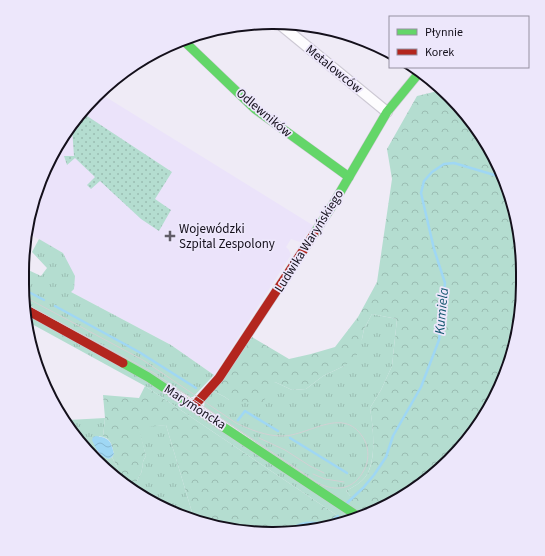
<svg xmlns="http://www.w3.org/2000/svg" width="545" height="556" viewBox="0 0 545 556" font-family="'Source Sans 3',sans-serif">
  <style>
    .built { fill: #ebe3fa }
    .grass { fill: url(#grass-tufts) }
    .forest { fill: url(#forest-crowns) }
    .park { fill: url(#park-dots) }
    .water { fill: url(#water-waves) }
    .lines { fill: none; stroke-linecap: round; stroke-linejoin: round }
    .stream { stroke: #9fd7f4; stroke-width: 2.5 }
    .street-casing { stroke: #cdc9d4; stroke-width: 12 }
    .fast-casing { stroke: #cdc9d4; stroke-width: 10 }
    .jam-casing { stroke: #cdc9d4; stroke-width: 10 }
    .street { stroke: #fdfcfe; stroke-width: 10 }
    .fast { stroke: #63d668; stroke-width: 9 }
    .jam { stroke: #b3261e; stroke-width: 9 }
    .tram { stroke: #d2d1d4; stroke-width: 1 }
    .poi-dot { fill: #615d68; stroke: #ede7fb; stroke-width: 1.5 }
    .labels { text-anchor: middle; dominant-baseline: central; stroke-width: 3.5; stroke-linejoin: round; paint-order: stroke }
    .street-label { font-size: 13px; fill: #14101b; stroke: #ede7fb }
    .poi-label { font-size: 13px; fill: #14101b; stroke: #ede7fb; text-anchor: start }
    .water-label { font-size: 14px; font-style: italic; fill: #165870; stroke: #ede7fb }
    .rim { fill: none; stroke: #14101b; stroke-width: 2 }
  </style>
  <defs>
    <pattern id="grass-tufts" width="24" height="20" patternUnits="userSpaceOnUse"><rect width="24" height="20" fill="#b4ddd0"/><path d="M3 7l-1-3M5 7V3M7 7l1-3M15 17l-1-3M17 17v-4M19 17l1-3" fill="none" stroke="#9abdb2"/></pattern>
    <pattern id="forest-crowns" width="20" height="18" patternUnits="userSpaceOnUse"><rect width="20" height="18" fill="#b4ddd0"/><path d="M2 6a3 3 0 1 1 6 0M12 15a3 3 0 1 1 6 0" fill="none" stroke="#9abdb2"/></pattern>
    <pattern id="park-dots" width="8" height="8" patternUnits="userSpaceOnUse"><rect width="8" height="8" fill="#b4ddd0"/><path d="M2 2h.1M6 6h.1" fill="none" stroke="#9abdb2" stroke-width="1.8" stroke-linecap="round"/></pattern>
    <pattern id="water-waves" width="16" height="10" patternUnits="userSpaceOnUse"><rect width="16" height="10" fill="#9fd7f4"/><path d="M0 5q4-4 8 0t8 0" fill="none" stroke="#88b8d1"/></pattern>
  </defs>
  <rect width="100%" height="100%" fill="#efebf6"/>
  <polygon class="built" points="101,94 314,226 300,242 291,239 286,247 289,250 291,255 214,375 171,345 71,292 63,253 29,234 35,192 84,107"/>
  <g class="grass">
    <polygon points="39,239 63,253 75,276 74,289 71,292 171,345 214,375 193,397 190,397 26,306 22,284 24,268 41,276 47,268 32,252"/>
    <path d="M372 314 397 319 392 366 381 390 370 408C373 426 377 459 366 476 361 483 353 487 346 491L352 498 346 504 204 407 205 399 213 391 225 397 229 400 275 382 292 390 306 389 323 376 344 366 362 339 364 329Z"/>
    <polygon points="28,315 148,380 352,517 289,533 282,533 303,523 319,524 338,516 145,386 30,323"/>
    <polygon points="105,418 103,437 99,436 97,453 109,459 112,457 118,469 119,476 96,461 68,420"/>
    <path d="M166 425 194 519 177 515 137 488C136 476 141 478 142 469 144 462 141 464 146 456L138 427Z"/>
  </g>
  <g class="forest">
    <path d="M442 90 497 162 522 256 521 316 510 364 461 448 383 508 358 515 346 504 352 498 346 491C353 487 361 483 366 476 377 460 373 426 370 408L381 390 392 366 397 319 372 314 364 329 362 339 356 357 344 366 323 376 306 389 292 390 275 382 262 404 229 400 225 397 213 391 252 337 289 359 311 354 335 347 358 317 377 282 392 179 387 149 417 96Z"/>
    <path d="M145 386 338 516 329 522 319 524 303 523 282 533 240 532 194 519 166 425 139 428 146 456C141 464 144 462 142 469 141 478 136 476 137 488L119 476 118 469 112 457 114 454C112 447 112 439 103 437L105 418 103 395 139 398Z"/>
  </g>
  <polygon class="park" points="81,112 172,172 155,199 171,210 159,231 141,219 100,181 91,189 87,185 95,177 75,158 67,165 64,156 74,156 72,128"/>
  <path class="water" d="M96 436C110 438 111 441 114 454L112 457 109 459C99 456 96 449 92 440L93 437Z"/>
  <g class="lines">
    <g class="stream">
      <polyline points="23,289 44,300"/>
      <polyline points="55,306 139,352 196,388"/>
      <polyline points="238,420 245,411 278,431"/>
      <polyline points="290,438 347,473"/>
      <polyline points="347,503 363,488 374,475 386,457 393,436 421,387 439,340 445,283 434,249 421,193 424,181 432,172 444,164 454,163 501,177"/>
      <path d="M282 533C288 530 295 526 302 524 316 520 324 528 338 516"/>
    </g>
    <g class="street-casing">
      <polyline id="street" points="282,26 387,112"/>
    </g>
    <g class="fast-casing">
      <g id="fast">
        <polyline points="185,42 255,109 349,177"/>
        <polyline points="314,234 332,206 387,112 419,73"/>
        <polyline points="123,363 148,377 356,515"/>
      </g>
    </g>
    <g class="jam-casing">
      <g id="jam">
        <polyline points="27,310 123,363"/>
        <polyline points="194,406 219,378 314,234"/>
      </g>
    </g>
    <use href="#street" class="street"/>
    <use href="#fast" class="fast"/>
    <use href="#jam" class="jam"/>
    <g class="tram">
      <path d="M25 297 143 360 236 423C251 430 266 436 282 436 310 436 345 403 365 441 369 450 369 461 364 470 354 490 336 492 318 483L154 373 26 304"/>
      <polyline points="259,438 285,450 310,466 324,473"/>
      <polyline points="313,474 325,479 344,482"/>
    </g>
  </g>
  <path class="poi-dot" d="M168 230h4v4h4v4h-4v4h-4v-4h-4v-4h4z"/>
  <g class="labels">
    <g class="street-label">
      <text transform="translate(334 69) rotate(39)">Metalowców</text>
      <text transform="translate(264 113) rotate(40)">Odlewników</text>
      <text transform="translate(309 241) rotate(-58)">Ludwika Waryńskiego</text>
      <text transform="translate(195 407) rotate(33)">Marymoncka</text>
    </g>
    <g class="poi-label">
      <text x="179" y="229">Wojewódzki<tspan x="179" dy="15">Szpital Zespolony</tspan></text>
    </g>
    <g class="water-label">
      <text transform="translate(442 311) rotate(-85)">Kumiela</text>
    </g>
  </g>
  <path d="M0 0H545V556H0ZM272 29H273A243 243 0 0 1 516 272V284A243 243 0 0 1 273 527H272A243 243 0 0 1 29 284V272A243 243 0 0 1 272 29Z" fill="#ede7fb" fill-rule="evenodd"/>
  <path class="rim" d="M272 29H273A243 243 0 0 1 516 272V284A243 243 0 0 1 273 527H272A243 243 0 0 1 29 284V272A243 243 0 0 1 272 29Z"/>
  <rect x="389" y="16" width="140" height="52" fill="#ede7fb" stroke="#9691a1"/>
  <rect x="397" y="29" width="20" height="6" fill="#63d668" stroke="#9691a1"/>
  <text x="425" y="36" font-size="12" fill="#14101b">Płynnie</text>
  <rect x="397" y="49" width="20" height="6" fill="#b3261e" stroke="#9691a1"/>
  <text x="425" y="56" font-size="12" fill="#14101b">Korek</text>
</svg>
